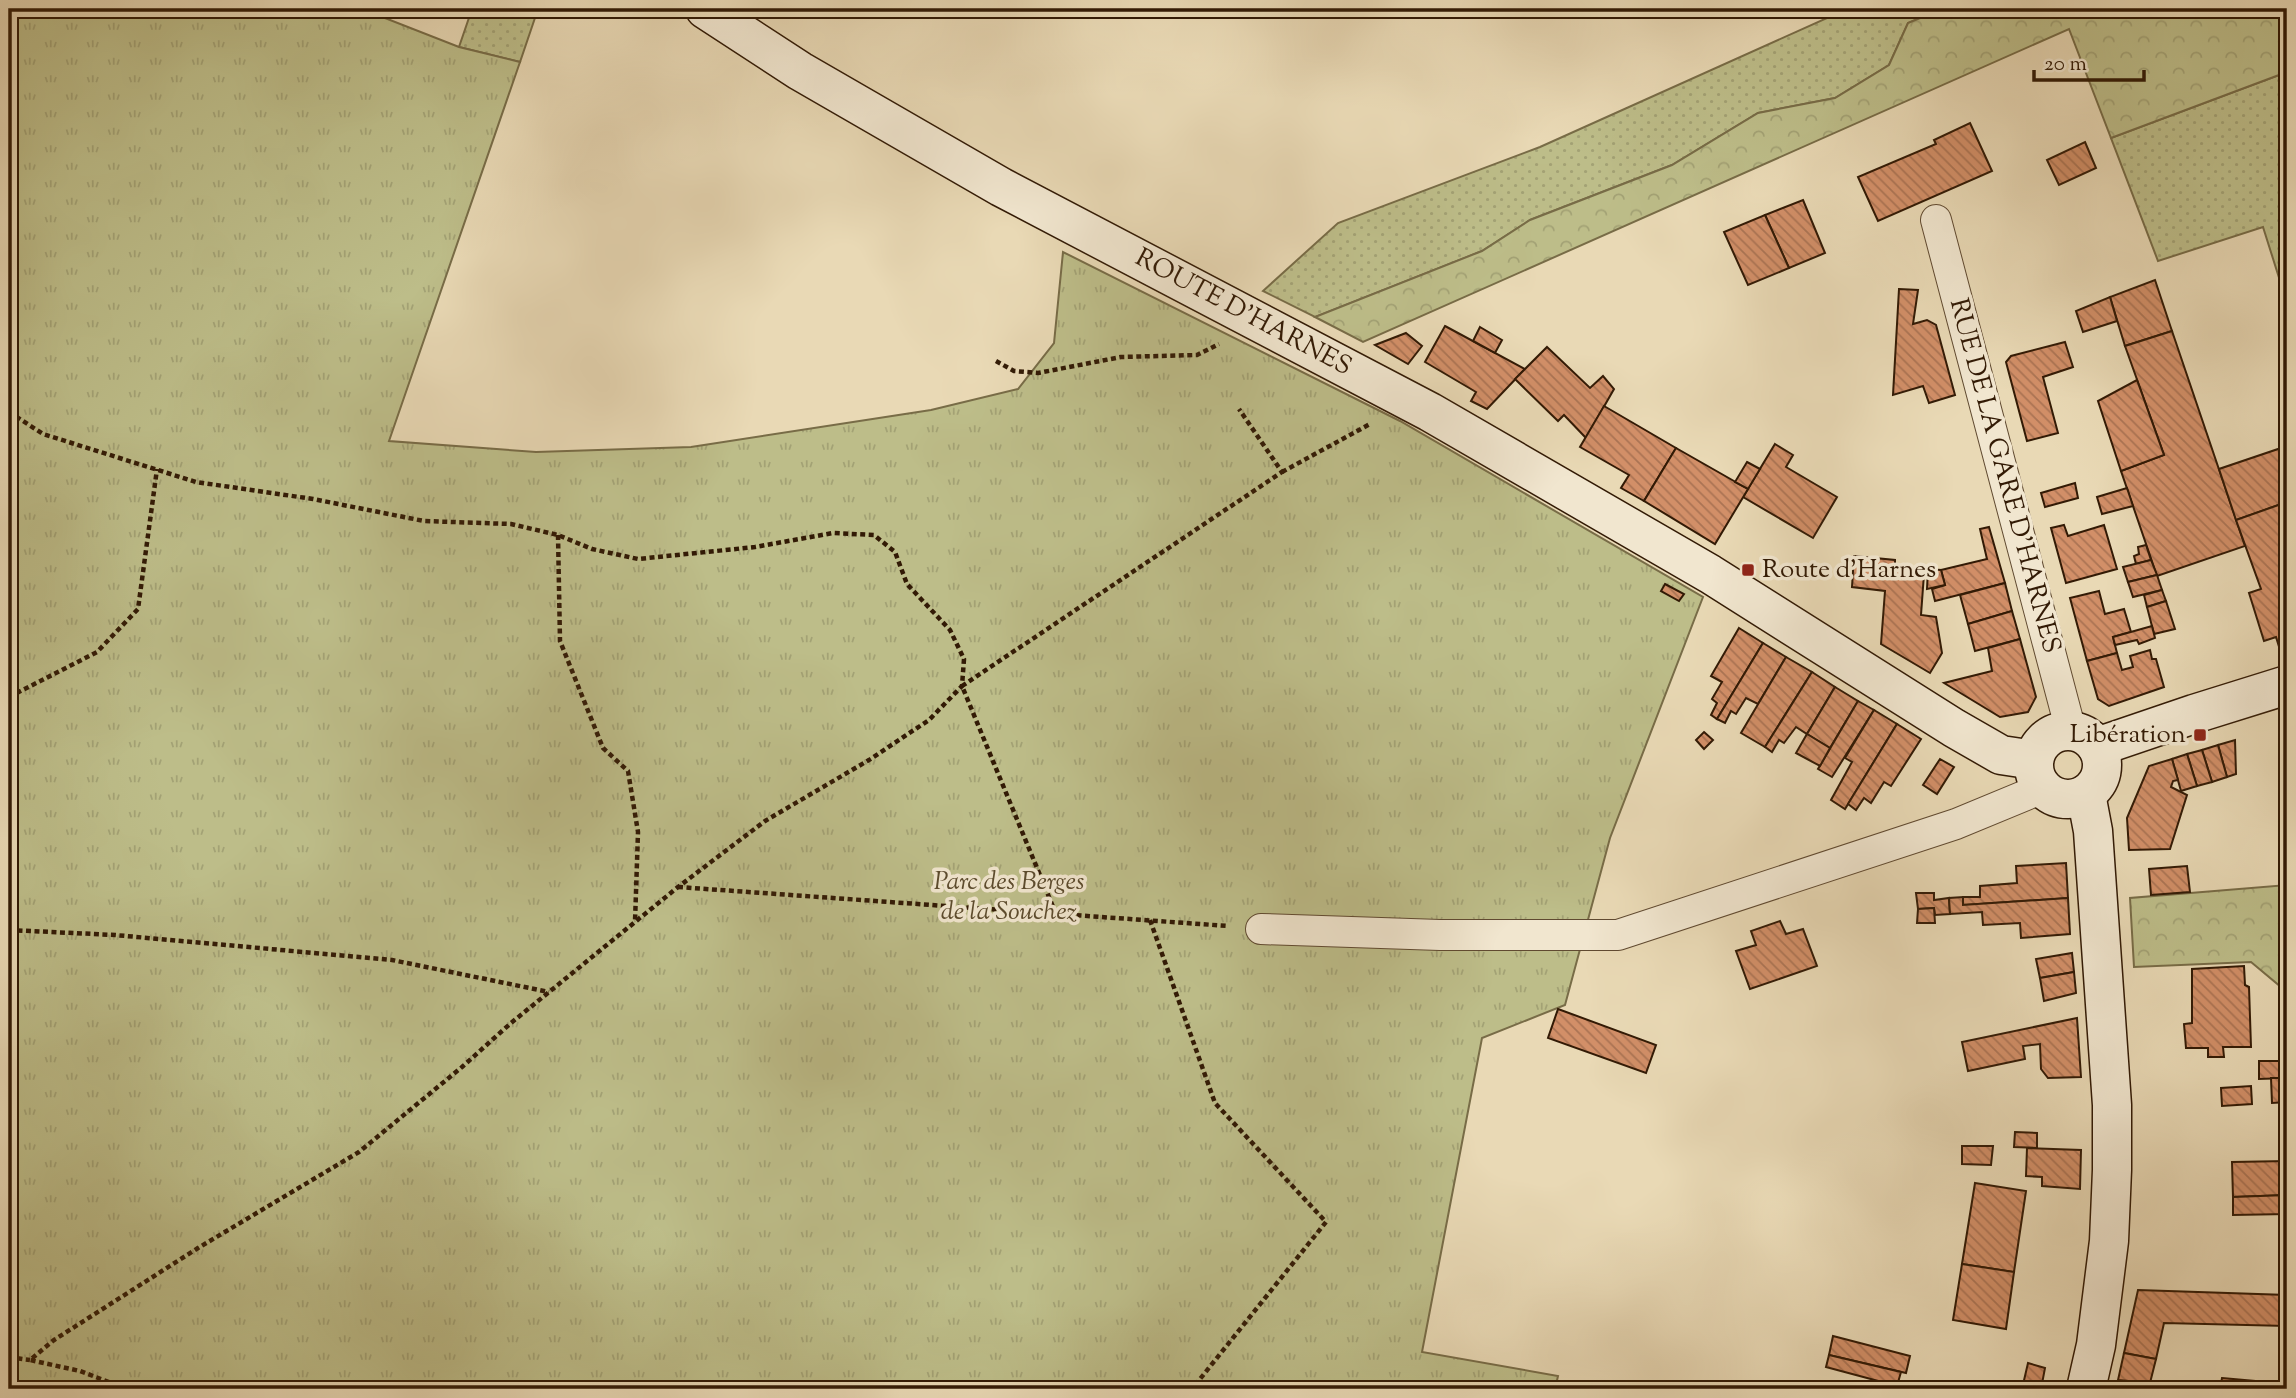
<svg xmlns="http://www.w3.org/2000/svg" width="2296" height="1398" viewBox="0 0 2296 1398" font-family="'Sorts Mill Goudy',serif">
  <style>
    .grass { fill: url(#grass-dots); stroke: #786c47; stroke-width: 2 }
    .forest { fill: url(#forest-crowns); stroke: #786c47; stroke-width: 2 }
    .park { fill: url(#park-tufts); stroke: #786c47; stroke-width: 2 }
    .building { fill: url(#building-back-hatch); stroke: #321a05; stroke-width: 2 }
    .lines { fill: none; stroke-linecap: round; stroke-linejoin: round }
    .minor-casing { stroke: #604a31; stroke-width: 32 }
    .secondary-casing { stroke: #321a05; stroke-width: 41 }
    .path { stroke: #321a05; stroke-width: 4.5; stroke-dasharray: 5 3.5; stroke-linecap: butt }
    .minor { stroke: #f1e6cf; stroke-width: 30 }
    .secondary { stroke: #f1e6cf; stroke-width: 38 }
    .poi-dot { fill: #8f2418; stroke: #f1e6cf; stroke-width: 2.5 }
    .labels { text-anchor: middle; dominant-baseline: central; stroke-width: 7; stroke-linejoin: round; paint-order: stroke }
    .street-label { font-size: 26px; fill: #321a05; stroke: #f1e6cf }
    .poi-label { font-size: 26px; fill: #321a05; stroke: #f1e6cf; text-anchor: start }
    .park-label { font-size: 26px; font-style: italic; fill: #5c4b2d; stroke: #f1e6cf }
  </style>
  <defs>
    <pattern id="grass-dots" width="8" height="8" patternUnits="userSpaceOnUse" patternTransform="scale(1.75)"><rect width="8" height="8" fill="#bdbd89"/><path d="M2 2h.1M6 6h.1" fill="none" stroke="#a3a275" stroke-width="1.8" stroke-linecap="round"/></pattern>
    <pattern id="forest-crowns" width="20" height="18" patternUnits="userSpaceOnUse" patternTransform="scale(1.75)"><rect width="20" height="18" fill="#bdbd89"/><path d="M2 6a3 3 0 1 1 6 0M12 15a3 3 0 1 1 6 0" fill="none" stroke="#a3a275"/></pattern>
    <pattern id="park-tufts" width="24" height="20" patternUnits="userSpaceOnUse" patternTransform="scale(1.75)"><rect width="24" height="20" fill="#bdbd89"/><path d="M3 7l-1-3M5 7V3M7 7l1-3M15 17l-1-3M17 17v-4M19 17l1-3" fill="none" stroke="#a3a275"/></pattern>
    <pattern id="building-back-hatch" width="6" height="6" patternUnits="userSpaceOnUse" patternTransform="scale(1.75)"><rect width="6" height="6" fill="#d28f68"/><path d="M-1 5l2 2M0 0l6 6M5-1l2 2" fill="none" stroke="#ab7454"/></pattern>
  </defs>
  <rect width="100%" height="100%" fill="#e9d9b5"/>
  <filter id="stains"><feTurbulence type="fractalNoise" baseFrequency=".00286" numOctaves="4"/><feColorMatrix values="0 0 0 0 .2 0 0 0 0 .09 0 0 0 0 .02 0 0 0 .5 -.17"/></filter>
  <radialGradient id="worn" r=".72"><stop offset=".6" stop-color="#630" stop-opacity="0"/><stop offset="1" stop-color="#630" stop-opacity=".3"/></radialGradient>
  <g class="grass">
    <polygon points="472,9 538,9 520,62 459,47"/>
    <polygon points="1847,9 1942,9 1908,23 1889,65 1835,98 1758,113 1672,165 1530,220 1482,251 1315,317 1263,291 1338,223 1540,147"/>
    <polygon points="2287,72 2287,303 2263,227 2158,261 2111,138"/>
  </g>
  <g class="forest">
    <polygon points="1942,9 2130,9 2134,15 2155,9 2287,9 2287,72 2111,138 2069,29 1363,342 1315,317 1482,251 1530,220 1672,165 1758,113 1835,98 1889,65 1908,23"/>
    <polygon points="2287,885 2287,992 2251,962 2134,967 2130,898"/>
  </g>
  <polygon class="park" points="9,9 362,9 459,47 520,62 389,441 536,452 691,447 931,410 1018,389 1054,343 1063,252 1400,421 1703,597 1610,838 1565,1005 1482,1038 1422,1352 1558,1376 1555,1389 9,1389"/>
  <g class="building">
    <polygon points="1970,123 1992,171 1878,221 1858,177 1936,144 1934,140"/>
    <polygon points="2085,142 2096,168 2059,185 2047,160"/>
    <polygon points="1803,200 1825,253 1789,268 1765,215"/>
    <polygon points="1765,215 1789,268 1748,285 1724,232"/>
    <polygon points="2155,280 2172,331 2125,346 2110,297"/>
    <polygon points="1899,289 1918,290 1913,324 1927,320 1936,325 1955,395 1929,403 1923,386 1893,395"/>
    <polygon points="2110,297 2117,321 2083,332 2076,311"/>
    <polygon points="1445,326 1525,369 1487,409 1471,401 1476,392 1425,362"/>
    <polygon points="1480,327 1502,340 1495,353 1473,341"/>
    <polygon points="2172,331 2245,546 2157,576 2121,471 2164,455 2125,346"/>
    <polygon points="1406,333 1422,346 1408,364 1375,345"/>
    <polygon points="2065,342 2073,367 2043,377 2058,433 2027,441 2006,362 2011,356"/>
    <polygon points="1547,347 1590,388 1603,376 1614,389 1586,438 1564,415 1558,421 1515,379"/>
    <polygon points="2137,380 2164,455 2121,471 2098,401"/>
    <polygon points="1604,406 1676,448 1644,501 1621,488 1629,475 1580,447"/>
    <polygon points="1775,444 1793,455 1786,467 1837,497 1813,538 1743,497"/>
    <polygon points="2287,446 2287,502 2236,520 2219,469"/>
    <polygon points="1676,448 1748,489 1715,544 1644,501"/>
    <polygon points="1747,462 1760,469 1748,489 1735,482"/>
    <polygon points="2075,483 2078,498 2045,507 2041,493"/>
    <polygon points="2127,488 2133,506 2102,514 2097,497"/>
    <polygon points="2287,502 2287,647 2280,650 2276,637 2264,641 2249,593 2261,589 2236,520"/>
    <polygon points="2064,525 2068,536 2104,525 2117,569 2066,583 2051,528"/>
    <polygon points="1989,527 2005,583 1935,601 1932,589 1945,585 1941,570 1987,559 1980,529"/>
    <polygon points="2146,545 2151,560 2136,564 2134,556 2139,554 2138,547"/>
    <polygon points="1854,556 1895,560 1895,570 1924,574 1921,615 1936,617 1942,653 1930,673 1881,644 1885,591 1852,587"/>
    <polygon points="2151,560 2157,575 2128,582 2123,567"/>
    <polygon points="1928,569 1941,570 1945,585 1927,589"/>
    <polygon points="2157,575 2162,590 2133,597 2128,582"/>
    <polygon points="2005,583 2012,611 1968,624 1960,595"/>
    <polygon points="1665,584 1684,594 1679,601 1661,591"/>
    <polygon points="2162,590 2166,601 2147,607 2144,595"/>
    <polygon points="2099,591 2105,614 2124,609 2131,632 2113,637 2117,653 2087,661 2070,598"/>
    <polygon points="2166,601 2175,629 2154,634 2147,607"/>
    <polygon points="2012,611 2020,639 1975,651 1968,624"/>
    <polygon points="2152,626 2155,638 2139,644 2137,640 2115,645 2113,637"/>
    <polygon points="1739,628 1763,643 1717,719 1711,715 1717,703 1712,699 1722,682 1711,676"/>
    <polygon points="2020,639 2036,697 2028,712 2000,717 1944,683 1992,671 1988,648"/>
    <polygon points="1763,643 1786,657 1758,704 1746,698 1736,714 1731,711 1725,723 1717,719"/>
    <polygon points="2150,650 2152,659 2156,659 2164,687 2109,706 2098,699 2087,661 2117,653 2122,670 2133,667 2130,656"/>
    <polygon points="1786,657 1812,672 1765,747 1741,733"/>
    <polygon points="1812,672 1835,687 1807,734 1796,727 1784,743 1779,740 1772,752 1765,747"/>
    <polygon points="1835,687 1858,701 1830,748 1807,734"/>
    <polygon points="1858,701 1874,710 1832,777 1818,769"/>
    <polygon points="1874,710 1897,724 1845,809 1831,800 1852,762 1845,758"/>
    <polygon points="1897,724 1921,739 1891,786 1884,782 1871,803 1864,798 1856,810 1848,804"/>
    <polygon points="1704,732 1713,740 1704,749 1696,740"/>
    <polygon points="1807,734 1830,748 1820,766 1796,753"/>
    <polygon points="2235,740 2236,774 2227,777 2218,745"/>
    <polygon points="2218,745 2227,777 2212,782 2202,750"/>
    <polygon points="2287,747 2287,833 2282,778 2286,778 2283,748"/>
    <polygon points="2202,750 2212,782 2197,786 2187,754"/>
    <polygon points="2187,754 2197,786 2181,791 2172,759"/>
    <polygon points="1940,759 1954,767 1937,794 1923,785"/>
    <polygon points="2172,759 2178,780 2173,781 2171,787 2187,795 2170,849 2129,850 2127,818 2149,766"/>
    <polygon points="2066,863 2068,898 1963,905 1963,897 1980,897 1980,886 2017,883 2016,866"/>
    <polygon points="2187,866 2190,892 2151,895 2149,869"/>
    <polygon points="1916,893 1934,893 1934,900 1949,898 1950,914 1935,915 1934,908 1918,909"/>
    <polygon points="1963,897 1963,905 2068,898 2070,934 2021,938 2020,923 1983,925 1982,912 1950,914 1949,898"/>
    <polygon points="1934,908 1935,923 1917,923 1918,909"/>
    <polygon points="1780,921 1786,934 1803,929 1817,966 1750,989 1736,951 1756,945 1751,931"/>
    <polygon points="2072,953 2074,972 2040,978 2036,959"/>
    <polygon points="2244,966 2245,985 2249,987 2251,1047 2223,1047 2224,1057 2208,1057 2208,1048 2186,1048 2184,1024 2192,1023 2192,969"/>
    <polygon points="2074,972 2076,993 2044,1001 2040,978"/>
    <polygon points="1558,1009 1656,1045 1646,1073 1548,1038"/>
    <polygon points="2077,1018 2081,1077 2048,1078 2041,1069 2040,1044 2023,1046 2025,1059 1968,1071 1962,1042"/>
    <polygon points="2259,1061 2287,1061 2287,1078 2259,1079"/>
    <polygon points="2271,1078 2287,1078 2287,1102 2272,1103"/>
    <polygon points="2251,1086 2252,1104 2222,1106 2221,1088"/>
    <polygon points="2015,1132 2037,1133 2037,1148 2014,1147"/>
    <polygon points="1962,1146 1993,1146 1991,1165 1962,1164"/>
    <polygon points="2027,1148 2081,1150 2080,1189 2042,1186 2042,1177 2026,1176"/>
    <polygon points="2287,1161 2287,1195 2233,1197 2232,1162"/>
    <polygon points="1975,1183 2026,1191 2014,1272 1962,1264"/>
    <polygon points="2287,1195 2287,1214 2233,1215 2233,1197"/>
    <polygon points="1962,1264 2014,1272 2006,1329 1953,1320"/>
    <polygon points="2138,1290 2287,1295 2287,1326 2164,1323 2156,1359 2124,1353"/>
    <polygon points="1833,1336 1910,1356 1906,1373 1829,1355"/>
    <polygon points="2124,1353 2156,1359 2150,1383 2118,1380"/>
    <polygon points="1829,1355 1901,1372 1897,1386 1826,1367"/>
    <polygon points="2028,1363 2045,1368 2041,1389 2022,1389"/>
    <polygon points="2222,1378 2277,1383 2276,1389 2220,1389"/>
    <polygon points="2154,1383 2220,1389 2222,1389 2154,1389"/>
  </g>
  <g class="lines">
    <g class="minor-casing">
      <g id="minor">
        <polyline points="1936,220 2071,731"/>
        <polyline points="1261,929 1440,935 1618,935 1956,824 2043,788"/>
      </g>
    </g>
    <g class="secondary-casing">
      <g id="secondary">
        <polyline points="705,9 800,71 1001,187 1430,412 1710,574 1954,728 2001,755 2034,760"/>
        <circle cx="2068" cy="765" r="34"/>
        <polyline points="2097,747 2194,714 2287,685"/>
        <polyline points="2086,1389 2096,1345 2109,1241 2112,1170 2112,1105 2093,831 2086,794"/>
      </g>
    </g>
    <g class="path">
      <polyline points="996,361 1014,371 1038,373 1121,357 1197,355 1219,344"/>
      <polyline points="9,412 43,434 196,482 313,499 424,521 511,524 558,535 592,549 638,559 755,547 833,533 874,535 895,552 907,584 950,630 964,659 962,686 929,720 869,760 765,821 678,887 511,1023 462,1067 359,1152 198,1248 54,1340 30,1360 80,1371 127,1389"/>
      <polyline points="1282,472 1370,424"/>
      <polyline points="558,535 560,641 603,748 628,771 638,832 635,922"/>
      <polyline points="9,697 97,652 138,609 157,469"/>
      <polyline points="678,887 1228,926"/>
      <polyline points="1056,914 962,686 1282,472 1239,409"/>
      <polyline points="1150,920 1215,1103 1326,1222 1192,1389"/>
      <polyline points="9,930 115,935 392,960 549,992"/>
      <polyline points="9,1357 30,1360"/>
    </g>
    <use href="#minor" class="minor"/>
    <use href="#secondary" class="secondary"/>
  </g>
  <g class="poi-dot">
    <rect x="1741" y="563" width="14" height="14" rx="3.5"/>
    <rect x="2193" y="728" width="14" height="14" rx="3.5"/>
  </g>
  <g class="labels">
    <g class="street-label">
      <text transform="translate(1243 313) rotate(28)">ROUTE D'HARNES</text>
      <text transform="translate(2004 476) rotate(75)">RUE DE LA GARE D'HARNES</text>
    </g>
    <g class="poi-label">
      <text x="1762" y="570">Route d'Harnes</text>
      <text x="2186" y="735" text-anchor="end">Libération</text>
    </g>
    <g class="park-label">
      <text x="1009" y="882">Parc des Berges<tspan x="1009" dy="30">de la Souchez</tspan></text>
    </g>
  </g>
  <rect width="2296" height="1398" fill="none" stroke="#e9d9b5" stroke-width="35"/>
  <rect x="10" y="10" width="2275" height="1377" fill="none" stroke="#321a05" stroke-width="3.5"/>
  <rect x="18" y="18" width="2261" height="1363" fill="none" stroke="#321a05" stroke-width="2"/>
  <path d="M2034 70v10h110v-10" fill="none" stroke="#321a05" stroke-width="3.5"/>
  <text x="2044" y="70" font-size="21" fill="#321a05" stroke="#f1e6cf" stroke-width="5" paint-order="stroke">20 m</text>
  <rect width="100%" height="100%" filter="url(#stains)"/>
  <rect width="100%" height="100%" fill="url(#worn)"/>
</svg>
